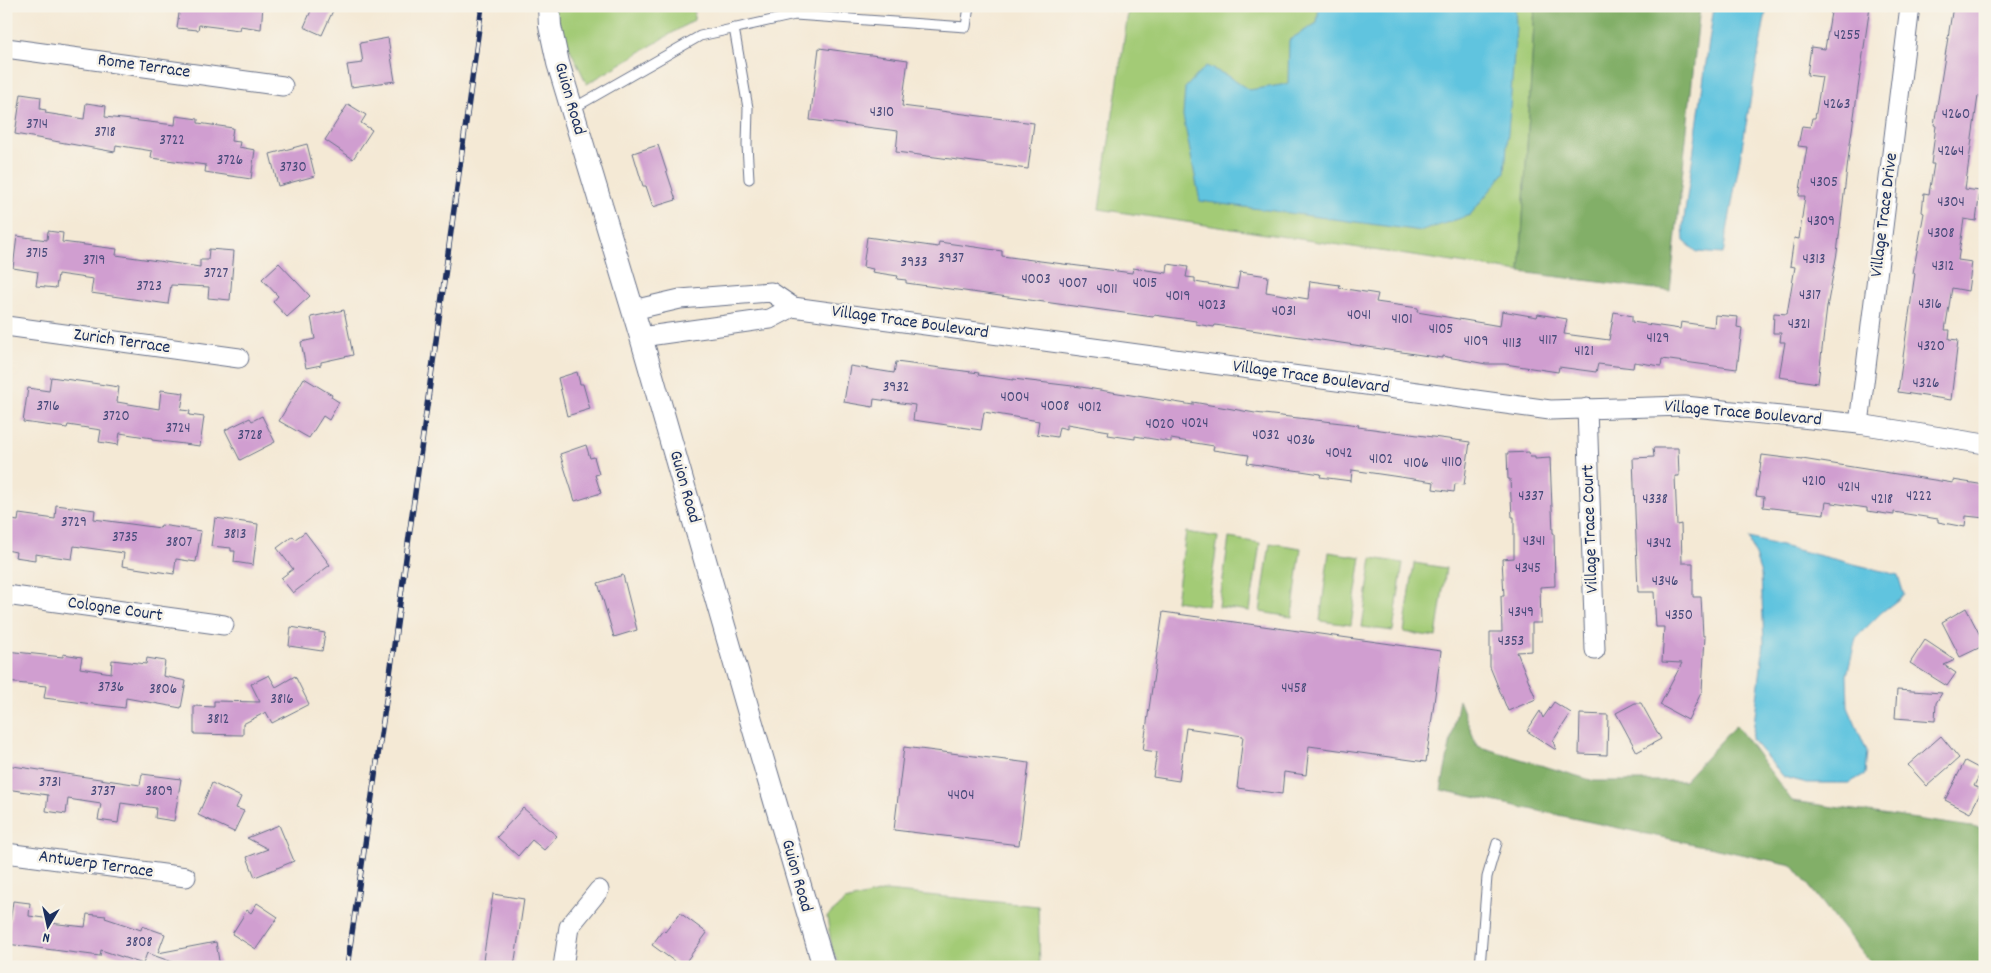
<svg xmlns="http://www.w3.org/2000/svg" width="1991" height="973" viewBox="0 0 1991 973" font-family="Dekko,sans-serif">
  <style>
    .green { fill: #a3cb76; stroke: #5f7d6a }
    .forest { fill: #82af67; stroke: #4e6f62 }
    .water { fill: #61c4df; stroke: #3e7a9e }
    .building { fill: #d09ed0 }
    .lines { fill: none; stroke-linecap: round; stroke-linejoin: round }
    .service-casing { stroke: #677088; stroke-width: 11 }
    .minor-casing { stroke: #677088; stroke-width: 21 }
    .tertiary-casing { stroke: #677088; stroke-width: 24 }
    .service { stroke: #fff; stroke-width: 9 }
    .minor { stroke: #fff; stroke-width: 19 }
    .tertiary { stroke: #fff; stroke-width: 22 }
    .rail-casing { stroke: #1b2f5e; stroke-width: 5.5 }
    .rail { stroke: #f7f3e8; stroke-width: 4; stroke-dasharray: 11; stroke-linecap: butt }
    .labels { text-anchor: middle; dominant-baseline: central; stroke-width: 5; stroke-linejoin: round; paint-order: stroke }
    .number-label { font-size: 15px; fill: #484b7a }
    .street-label { font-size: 18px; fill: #1b2f5e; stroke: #f7f3e8 }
  </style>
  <rect width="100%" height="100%" fill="#f7f3e8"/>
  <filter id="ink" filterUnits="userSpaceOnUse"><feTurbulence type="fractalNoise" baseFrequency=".02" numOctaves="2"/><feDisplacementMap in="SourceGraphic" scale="10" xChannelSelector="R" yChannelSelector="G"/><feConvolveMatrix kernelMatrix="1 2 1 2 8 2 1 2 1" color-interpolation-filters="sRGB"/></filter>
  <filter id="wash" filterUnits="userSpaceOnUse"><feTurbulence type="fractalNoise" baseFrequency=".0096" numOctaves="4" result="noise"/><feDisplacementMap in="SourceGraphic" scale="20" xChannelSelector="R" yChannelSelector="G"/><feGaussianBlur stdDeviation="1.12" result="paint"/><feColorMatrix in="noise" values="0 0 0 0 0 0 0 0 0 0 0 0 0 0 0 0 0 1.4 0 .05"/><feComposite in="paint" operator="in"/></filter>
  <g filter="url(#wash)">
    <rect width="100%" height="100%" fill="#f4e9d5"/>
    <g class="green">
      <polygon points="549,6 694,6 694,20 587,84"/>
      <polygon points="1129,6 1535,6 1520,272 1099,209"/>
      <polygon points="1186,532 1218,537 1208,606 1176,601"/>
      <polygon points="1229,538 1260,543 1250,611 1219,607"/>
      <polygon points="1270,543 1301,548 1292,617 1260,612"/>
      <polygon points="1329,552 1361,557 1351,625 1320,621"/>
      <polygon points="1372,558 1403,563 1393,631 1362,627"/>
      <polygon points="1414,563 1446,568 1436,637 1404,632"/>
      <polygon points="886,891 1038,906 1040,967 840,967 832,949 827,917 845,901"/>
    </g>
    <g class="forest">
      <polygon points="1535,6 1700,6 1670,291 1520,272"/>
      <polygon points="1459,700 1477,746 1594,781 1684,781 1736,725 1792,801 1985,829 1985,967 1874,967 1792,865 1441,790"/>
    </g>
    <g class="water">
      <polygon points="1319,6 1515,6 1516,28 1505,172 1470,215 1422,231 1200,201 1183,116 1185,88 1206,66 1226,75 1249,90 1288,84 1289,40 1317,23"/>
      <polygon points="1714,6 1767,6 1723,254 1697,252 1684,241 1683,226"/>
      <polygon points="1749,538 1898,575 1904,595 1882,612 1856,638 1847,675 1848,707 1867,751 1865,774 1849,783 1807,783 1784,777 1752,740 1764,643 1761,574"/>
    </g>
    <g id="blocks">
      <g class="building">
        <polygon points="180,6 263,6 261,29 240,26 239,30 199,25 198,30 177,28"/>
        <polygon points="313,6 335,6 322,35 304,27"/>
        <polygon points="1832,6 1870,6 1850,144 1837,253 1827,307 1818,383 1779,377 1785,342 1780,342 1781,333 1773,333 1774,313 1787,314 1795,267 1790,266 1794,238 1799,239 1805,196 1799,196 1807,147 1798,146 1802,126 1810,127 1812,118 1815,118 1822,77 1807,75 1811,47 1825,49"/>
        <polygon points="1953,6 1985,6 1985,88 1983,97 1978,96 1965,189 1980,191 1976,221 1964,219 1958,260 1972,262 1968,291 1952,288 1945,330 1950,330 1949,339 1958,340 1951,400 1898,392 1915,273 1913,273 1924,213 1922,212 1924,193 1929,194 1934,164 1931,164 1936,126 1934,125"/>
        <polygon points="388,38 395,81 351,87 347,65 363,63 360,43"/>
        <polygon points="819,48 908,60 902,106 1034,123 1028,169 896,152 898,131 810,120"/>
        <polygon points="21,94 41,97 40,109 46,110 45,113 84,119 86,103 106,106 105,117 175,125 176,116 198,119 198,123 233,128 231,141 240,142 239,147 255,150 251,179 205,172 206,165 151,158 152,151 116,145 115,152 15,134"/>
        <polygon points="348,104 366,115 361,123 372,130 353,159 325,140"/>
        <polygon points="307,144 315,176 278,186 270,154"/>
        <polygon points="658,145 676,200 653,207 646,186 643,186 633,153"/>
        <polygon points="48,231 63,233 62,242 117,249 116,255 200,267 200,260 208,260 209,249 234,251 230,300 208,298 209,287 171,285 168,304 91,293 93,279 58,274 56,288 36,286 38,272 13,268 17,236 47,240"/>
        <polygon points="867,237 938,247 939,242 975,247 1002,251 1002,256 1132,273 1133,268 1167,273 1168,264 1188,267 1186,277 1195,278 1195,282 1237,289 1240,272 1268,276 1266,292 1308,299 1310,281 1340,285 1339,288 1378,294 1376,302 1418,308 1417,312 1500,326 1502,311 1537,317 1538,314 1567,319 1564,334 1609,340 1614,312 1632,316 1632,322 1680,329 1681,322 1714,327 1715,315 1738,317 1737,327 1742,328 1737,369 1662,359 1661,366 1634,362 1633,368 1598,364 1596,372 1559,367 1558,372 1505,364 1486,364 1442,356 1442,358 1294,336 1215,325 1214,327 1196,324 1196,321 1154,315 1153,317 906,283 906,280 897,279 898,276 872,272 873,269 863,267"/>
        <polygon points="279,263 310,296 287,317 273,302 278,296 262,279"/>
        <polygon points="344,310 353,355 321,362 321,365 306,368 301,342 315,339 311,317"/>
        <polygon points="896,362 979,373 978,375 1013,380 1013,379 1081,387 1193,405 1193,402 1255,413 1359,425 1358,427 1470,442 1464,485 1455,484 1454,492 1433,489 1434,482 1352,470 1351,481 1320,477 1321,474 1247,463 1249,455 1213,450 1214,446 1171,439 1171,442 1135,436 1135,439 1108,435 1109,431 1067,424 1067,429 1059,427 1057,437 1037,434 1039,421 984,412 981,430 913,420 915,405 874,399 873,407 844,402 850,366 894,373"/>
        <polygon points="577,372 580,384 583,384 590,409 567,416 558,378"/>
        <polygon points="51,377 119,387 117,402 159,409 161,390 184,393 181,410 190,411 189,415 204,417 200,446 152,440 152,438 120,433 118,445 99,442 101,430 68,425 67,428 23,422 28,388 49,391"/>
        <polygon points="304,378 332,395 331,397 339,402 329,420 323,416 309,438 279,421"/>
        <polygon points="262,416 275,442 240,460 225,430 250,418 252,421"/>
        <polygon points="586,445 590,458 594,457 599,474 595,475 601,493 575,501 560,454"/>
        <polygon points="1653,448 1678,448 1679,476 1675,476 1677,525 1681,524 1682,563 1693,563 1693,597 1701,597 1703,636 1705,636 1702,691 1688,720 1660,705 1682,663 1662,662 1664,627 1656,627 1654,592 1638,592 1633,458 1654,457"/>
        <polygon points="1529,452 1530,457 1535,457 1535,459 1550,458 1553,533 1554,533 1555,586 1540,587 1541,623 1532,623 1532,651 1517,652 1536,699 1508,711 1490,667 1490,632 1502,632 1501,596 1504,596 1502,559 1514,558 1514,517 1512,517 1510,479 1508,479 1507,453"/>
        <polygon points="1762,455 1802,460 1802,459 1953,483 1953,480 1985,485 1985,518 1966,516 1965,527 1938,522 1938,519 1894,512 1894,515 1867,511 1867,508 1826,502 1824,514 1763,507 1764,497 1756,496"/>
        <polygon points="56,505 95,510 94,519 160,528 161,525 201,531 196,562 176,559 174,574 122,566 124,553 74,546 72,559 35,554 35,560 15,557 16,552 6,550 6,519 18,521 19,514 55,519"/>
        <polygon points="215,518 258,524 253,565 234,562 235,551 231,551 231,548 211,546"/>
        <polygon points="305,532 330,565 293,593 281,578 293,569 277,548 293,536 295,539"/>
        <polygon points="623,575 637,630 614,637 598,583"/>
        <polygon points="1966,608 1985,645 1960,657 1942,622"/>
        <polygon points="1163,612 1441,651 1426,762 1309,746 1306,775 1284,772 1282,794 1237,788 1243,736 1186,728 1179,781 1153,777 1157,752 1143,750"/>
        <polygon points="291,627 325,633 322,651 289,646"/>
        <polygon points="1925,640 1955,660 1944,665 1956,673 1947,686 1910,663"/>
        <polygon points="6,651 63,657 63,654 82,657 80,668 111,673 112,660 146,664 147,658 165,661 163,676 186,681 181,708 126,698 125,708 44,698 46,686 6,682"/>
        <polygon points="269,675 276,687 295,676 309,704 272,723 266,712 243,724 243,735 194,734 194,706 214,707 214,701 260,702 251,684"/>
        <polygon points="1897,690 1942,693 1936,703 1935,721 1895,718"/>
        <polygon points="1554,702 1571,713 1553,741 1556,750 1527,731 1540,711 1543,718"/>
        <polygon points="1635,703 1641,703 1661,739 1637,752 1616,713"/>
        <polygon points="1580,714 1608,715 1607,755 1579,754"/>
        <polygon points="1941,736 1959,758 1927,786 1908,765"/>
        <polygon points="904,747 1029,763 1019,845 894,830"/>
        <polygon points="1965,761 1982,770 1974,786 1982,790 1970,813 1945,800"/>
        <polygon points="6,765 140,785 142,774 181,779 174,821 155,818 156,808 121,803 118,823 98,820 101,804 68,799 66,814 46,811 48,795 6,789"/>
        <polygon points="212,783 241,797 236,808 244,811 234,832 198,815"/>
        <polygon points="523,808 557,836 544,850 532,840 518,856 497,837"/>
        <polygon points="279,825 294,861 255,877 247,857 268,849 247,838"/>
        <polygon points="493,894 524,899 514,967 482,967"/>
        <polygon points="13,901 30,903 29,916 51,919 50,923 85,927 87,914 106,916 105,918 141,930 142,926 165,934 158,953 216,942 220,967 176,967 175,963 147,953 143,964 101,950 100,956 7,944"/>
        <polygon points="257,903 278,917 256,949 232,934 247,910 251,913"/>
        <polygon points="680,913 707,933 682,967 652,945 663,930 665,932"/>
      </g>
    </g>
  </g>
  <g filter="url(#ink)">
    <use href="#blocks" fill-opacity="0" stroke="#677088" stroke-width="1"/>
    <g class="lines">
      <g class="service-casing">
        <g id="service">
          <polyline points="734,28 748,108 747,145 749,179"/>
          <polyline points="572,109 700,36 795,15 966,27 969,6"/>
          <polyline points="1480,967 1487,877 1497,843"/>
        </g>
      </g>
      <g class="minor-casing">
        <g id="minor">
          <polyline points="6,48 283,86"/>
          <polyline points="633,310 680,299 771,292 793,307"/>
          <polyline points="6,326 239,358"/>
          <polyline points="641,337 770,319 793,307 1550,410 1685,406 1859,424 1985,444"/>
          <polyline points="1587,408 1595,650"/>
          <polyline points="1859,424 1910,6"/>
          <polyline points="6,595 224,625"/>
          <polyline points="6,853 186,877"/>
          <polyline points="563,967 569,927 599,890"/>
        </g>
      </g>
      <g class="tertiary-casing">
        <polyline id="tertiary" points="549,6 550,26 558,63 641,337 751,720 824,967"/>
      </g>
      <use href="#service" class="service"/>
      <use href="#minor" class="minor"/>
      <use href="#tertiary" class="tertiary"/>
      <g class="rail-casing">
        <polyline id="rail" points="347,967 393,653 482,6"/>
      </g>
      <use href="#rail" class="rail"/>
    </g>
  </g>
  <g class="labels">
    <g class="number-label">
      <text x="1847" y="36">4255</text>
      <text x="1837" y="105">4263</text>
      <text x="882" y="113">4310</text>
      <text x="1956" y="115">4260</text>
      <text x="37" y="125">3714</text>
      <text x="105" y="133">3718</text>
      <text x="172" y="141">3722</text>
      <text x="1951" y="152">4264</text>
      <text x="230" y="161">3726</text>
      <text x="293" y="168">3730</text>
      <text x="1824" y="183">4305</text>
      <text x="1951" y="203">4304</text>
      <text x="1821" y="222">4309</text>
      <text x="1941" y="234">4308</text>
      <text x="37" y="254">3715</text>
      <text x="951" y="259">3937</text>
      <text x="1814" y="260">4313</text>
      <text x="94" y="261">3719</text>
      <text x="914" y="263">3933</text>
      <text x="1943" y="267">4312</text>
      <text x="216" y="274">3727</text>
      <text x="1036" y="280">4003</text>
      <text x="1073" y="284">4007</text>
      <text x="1145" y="284">4015</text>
      <text x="149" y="287">3723</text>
      <text x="1107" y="290">4011</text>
      <text x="1810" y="296">4317</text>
      <text x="1178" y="297">4019</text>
      <text x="1930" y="305">4316</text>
      <text x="1212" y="306">4023</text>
      <text x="1284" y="312">4031</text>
      <text x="1359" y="316">4041</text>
      <text x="1402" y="320">4101</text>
      <text x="1799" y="325">4321</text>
      <text x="1441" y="330">4105</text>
      <text x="1658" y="339">4129</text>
      <text x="1548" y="341">4117</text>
      <text x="1476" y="342">4109</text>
      <text x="1512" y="344">4113</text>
      <text x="1931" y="347">4320</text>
      <text x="1584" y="352">4121</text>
      <text x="1926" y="384">4326</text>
      <text x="896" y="388">3932</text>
      <text x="1015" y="398">4004</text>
      <text x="48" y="407">3716</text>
      <text x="1055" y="407">4008</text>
      <text x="1090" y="408">4012</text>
      <text x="116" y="417">3720</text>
      <text x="1195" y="424">4024</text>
      <text x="1160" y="425">4020</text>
      <text x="178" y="429">3724</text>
      <text x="250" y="436">3728</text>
      <text x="1266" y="436">4032</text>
      <text x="1301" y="441">4036</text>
      <text x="1339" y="454">4042</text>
      <text x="1381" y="460">4102</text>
      <text x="1452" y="463">4110</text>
      <text x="1416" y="464">4106</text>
      <text x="1814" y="482">4210</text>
      <text x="1849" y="488">4214</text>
      <text x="1531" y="497">4337</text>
      <text x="1919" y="497">4222</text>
      <text x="1655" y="500">4338</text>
      <text x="1882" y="500">4218</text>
      <text x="74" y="523">3729</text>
      <text x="235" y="535">3813</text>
      <text x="125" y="538">3735</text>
      <text x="1534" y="542">4341</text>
      <text x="179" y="543">3807</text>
      <text x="1659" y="544">4342</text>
      <text x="1528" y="569">4345</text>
      <text x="1665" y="582">4346</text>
      <text x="1521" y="613">4349</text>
      <text x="1679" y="616">4350</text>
      <text x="1511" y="642">4353</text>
      <text x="111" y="688">3736</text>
      <text x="1294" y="689">4458</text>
      <text x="163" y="690">3806</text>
      <text x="282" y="700">3816</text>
      <text x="218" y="720">3812</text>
      <text x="50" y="783">3731</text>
      <text x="103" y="792">3737</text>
      <text x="159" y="792">3809</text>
      <text x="961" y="796">4404</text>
      <text x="139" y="943">3808</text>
    </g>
    <g class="street-label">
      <text transform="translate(144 67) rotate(8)">Rome Terrace</text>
      <text transform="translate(569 99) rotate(74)">Guion Road</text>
      <text transform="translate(1885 215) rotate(-83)">Village Trace Drive</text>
      <text transform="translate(910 323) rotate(8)">Village Trace Boulevard</text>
      <text transform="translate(122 342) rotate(8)">Zurich Terrace</text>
      <text transform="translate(1311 378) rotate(8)">Village Trace Boulevard</text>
      <text transform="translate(1743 414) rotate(5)">Village Trace Boulevard</text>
      <text transform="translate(684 487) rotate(74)">Guion Road</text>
      <text transform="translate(1591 529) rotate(-92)">Village Trace Court</text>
      <text transform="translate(115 610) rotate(8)">Cologne Court</text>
      <text transform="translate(96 865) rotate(8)">Antwerp Terrace</text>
      <text transform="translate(796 876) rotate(74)">Guion Road</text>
    </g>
  </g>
  <rect width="1991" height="973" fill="none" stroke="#f7f3e8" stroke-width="25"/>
  <g transform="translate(48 926) rotate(189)" stroke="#f7f3e8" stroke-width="4" paint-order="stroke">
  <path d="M0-4L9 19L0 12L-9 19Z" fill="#1b2f5e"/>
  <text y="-8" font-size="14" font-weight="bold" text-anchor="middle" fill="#1b2f5e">N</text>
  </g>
</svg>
